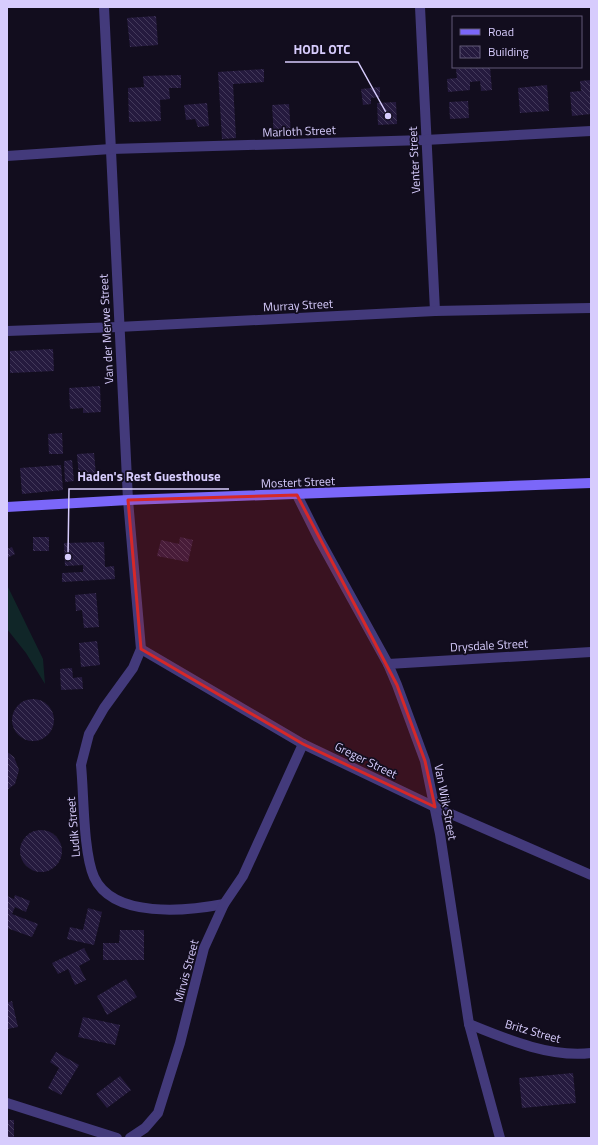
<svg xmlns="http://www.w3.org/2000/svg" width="598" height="1145" viewBox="0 0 598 1145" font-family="'Titillium Web',sans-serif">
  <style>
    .grass { fill: #102628 }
    .building { fill: url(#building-back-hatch) }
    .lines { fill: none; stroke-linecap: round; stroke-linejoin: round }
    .street { stroke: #433a7b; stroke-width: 10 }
    .secondary { stroke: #7b67f9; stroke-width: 10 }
    .marked { fill: #d62828; fill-opacity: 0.2; stroke: #d62828; stroke-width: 3; stroke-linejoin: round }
    .labels { text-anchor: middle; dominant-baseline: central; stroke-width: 3.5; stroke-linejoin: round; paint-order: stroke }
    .street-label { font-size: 12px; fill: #d7ccfd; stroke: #120d1e }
    .leader { fill: none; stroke: #d7ccfd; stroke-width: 1.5 }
    .callout-dot { fill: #d7ccfd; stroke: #120d1e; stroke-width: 1.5 }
    .callout-label { font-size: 13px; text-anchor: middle; font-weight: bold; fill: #d7ccfd; stroke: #120d1e; stroke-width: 3.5; stroke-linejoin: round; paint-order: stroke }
  </style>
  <defs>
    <pattern id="building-back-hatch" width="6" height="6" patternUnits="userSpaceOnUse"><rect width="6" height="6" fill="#251a3e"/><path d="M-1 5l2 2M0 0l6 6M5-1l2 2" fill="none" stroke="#443a5b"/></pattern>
  </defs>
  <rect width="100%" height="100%" fill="#120d1e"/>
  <polygon class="grass" points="7,585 43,659 45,684 26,653 7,629"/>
  <g class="building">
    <polygon points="156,16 158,45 130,47 127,18"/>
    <polygon points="490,67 492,90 481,91 480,81 470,82 470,90 448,92 447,79 457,78 456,69"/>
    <polygon points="264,69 264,82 233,84 236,138 222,139 218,72"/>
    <polygon points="181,75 181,88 169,88 170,99 160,100 161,121 129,122 128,88 144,87 143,76"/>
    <polygon points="591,80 591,114 572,116 570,92 581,91 580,81"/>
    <polygon points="547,85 549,111 520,113 518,88"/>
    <polygon points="380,87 380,97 371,98 371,104 363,105 361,89"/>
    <polygon points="468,101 469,118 450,119 449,102"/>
    <polygon points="396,102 397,124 378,125 377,103"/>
    <polygon points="207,103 209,126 198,127 195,119 186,120 184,105"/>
    <polygon points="289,104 291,136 274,138 272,105"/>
    <polygon points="53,349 54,371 10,373 10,351"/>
    <polygon points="100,386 101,412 83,413 83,408 70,409 69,388"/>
    <polygon points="62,433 63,454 49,454 48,434"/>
    <polygon points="94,453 96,475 79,477 77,454"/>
    <polygon points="72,460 74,481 65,482 64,461"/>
    <polygon points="61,465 63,490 22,494 20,468"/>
    <rect x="33" y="537" width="16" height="14"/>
    <polygon points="180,537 193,540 188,562 157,556 161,540 179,544"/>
    <polygon points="104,542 105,567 114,566 115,579 62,582 62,573 83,572 83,565 65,566 64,543"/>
    <polygon points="12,547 15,554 7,558 7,549"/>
    <polygon points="96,593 99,627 84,628 82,610 76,611 75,595"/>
    <polygon points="97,641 100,665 81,667 79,643"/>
    <polygon points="72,668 73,678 82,677 83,689 61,690 60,669"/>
    <circle cx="33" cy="720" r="21"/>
    <polygon points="7,752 14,757 19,770 15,784 7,790"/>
    <circle cx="41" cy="851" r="21"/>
    <polygon points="15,895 30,901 26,912 15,907 12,914 38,924 32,937 7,928 7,896 14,899"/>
    <polygon points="88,908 102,912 94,945 67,939 70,927 83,930"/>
    <polygon points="120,930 144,930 144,960 103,960 103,943 119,943"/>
    <polygon points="84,948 90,960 79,966 86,980 75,985 68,969 58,974 52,963"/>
    <polygon points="126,979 137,997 107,1015 97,996"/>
    <polygon points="12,1001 18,1027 7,1029 7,1003"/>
    <polygon points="83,1017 120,1025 115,1045 78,1037"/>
    <polygon points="56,1052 79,1065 61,1095 48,1088 59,1068 50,1062"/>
    <polygon points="573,1073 576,1103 522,1108 519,1078"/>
    <polygon points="120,1076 131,1090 107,1108 96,1094"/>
    <rect x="7" y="1120" width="7" height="18"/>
  </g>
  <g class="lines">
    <g class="street">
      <path d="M104 7 128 500 141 649 133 668 104 708 89 734 81 765C84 794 83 852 94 877 113 919 187 911 224 904"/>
      <polyline points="420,7 435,311"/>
      <polyline points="7,156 111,149 425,140 591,131"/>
      <polyline points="7,331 118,327 435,311 591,308"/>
      <polyline points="297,495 319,539 388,664 397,685 425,761 440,834 469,1024 500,1138"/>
      <polyline points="141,649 303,744 435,807 591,875"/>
      <polyline points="388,664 591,652"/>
      <path d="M469 1024C506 1039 550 1058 591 1053"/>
      <polyline points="7,1103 117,1138"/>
      <polyline points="130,1138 145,1128 158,1113 180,1043 204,948 224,904 243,876 303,744"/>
    </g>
    <polyline class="secondary" points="7,507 128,500 591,483"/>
  </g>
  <path class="marked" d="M297 495 397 685 425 761 435 807 303 744 141 649 128 500Z"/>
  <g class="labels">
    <g class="street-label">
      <text transform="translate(299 131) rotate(-2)">Marloth Street</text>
      <text transform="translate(414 160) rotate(-93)">Venter Street</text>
      <text transform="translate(298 305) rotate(-3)">Murray Street</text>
      <text transform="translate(106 329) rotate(-93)">Van der Merwe Street</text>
      <text transform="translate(298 482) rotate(-2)">Mostert Street</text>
      <text transform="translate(489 645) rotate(-3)">Drysdale Street</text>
      <text transform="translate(366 760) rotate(26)">Greger Street</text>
      <text transform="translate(446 802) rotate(79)">Van Wijk Street</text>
      <text transform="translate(73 827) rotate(-95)">Ludik Street</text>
      <text transform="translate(186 971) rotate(-75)">Mirvis Street</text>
      <text transform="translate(533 1031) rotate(16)">Britz Street</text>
    </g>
  </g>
  <path class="leader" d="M388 116L358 62H285M68 557L69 489H229"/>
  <g class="callout-dot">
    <circle cx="388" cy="116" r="4"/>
    <circle cx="68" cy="557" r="4"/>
  </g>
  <g class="callout-label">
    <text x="322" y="54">HODL OTC</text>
    <text x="149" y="481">Haden's Rest Guesthouse</text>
  </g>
  <rect width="598" height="1145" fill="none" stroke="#d7ccfd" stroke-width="16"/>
  <rect x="452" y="16" width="130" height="52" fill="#120d1e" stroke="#615977"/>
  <rect x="460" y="29" width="20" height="6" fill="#7b67f9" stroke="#615977"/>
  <text x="488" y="36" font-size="12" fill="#d7ccfd">Road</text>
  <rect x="460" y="46" width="20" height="12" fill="url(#building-back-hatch)" stroke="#615977"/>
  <text x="488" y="56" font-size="12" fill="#d7ccfd">Building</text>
</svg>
